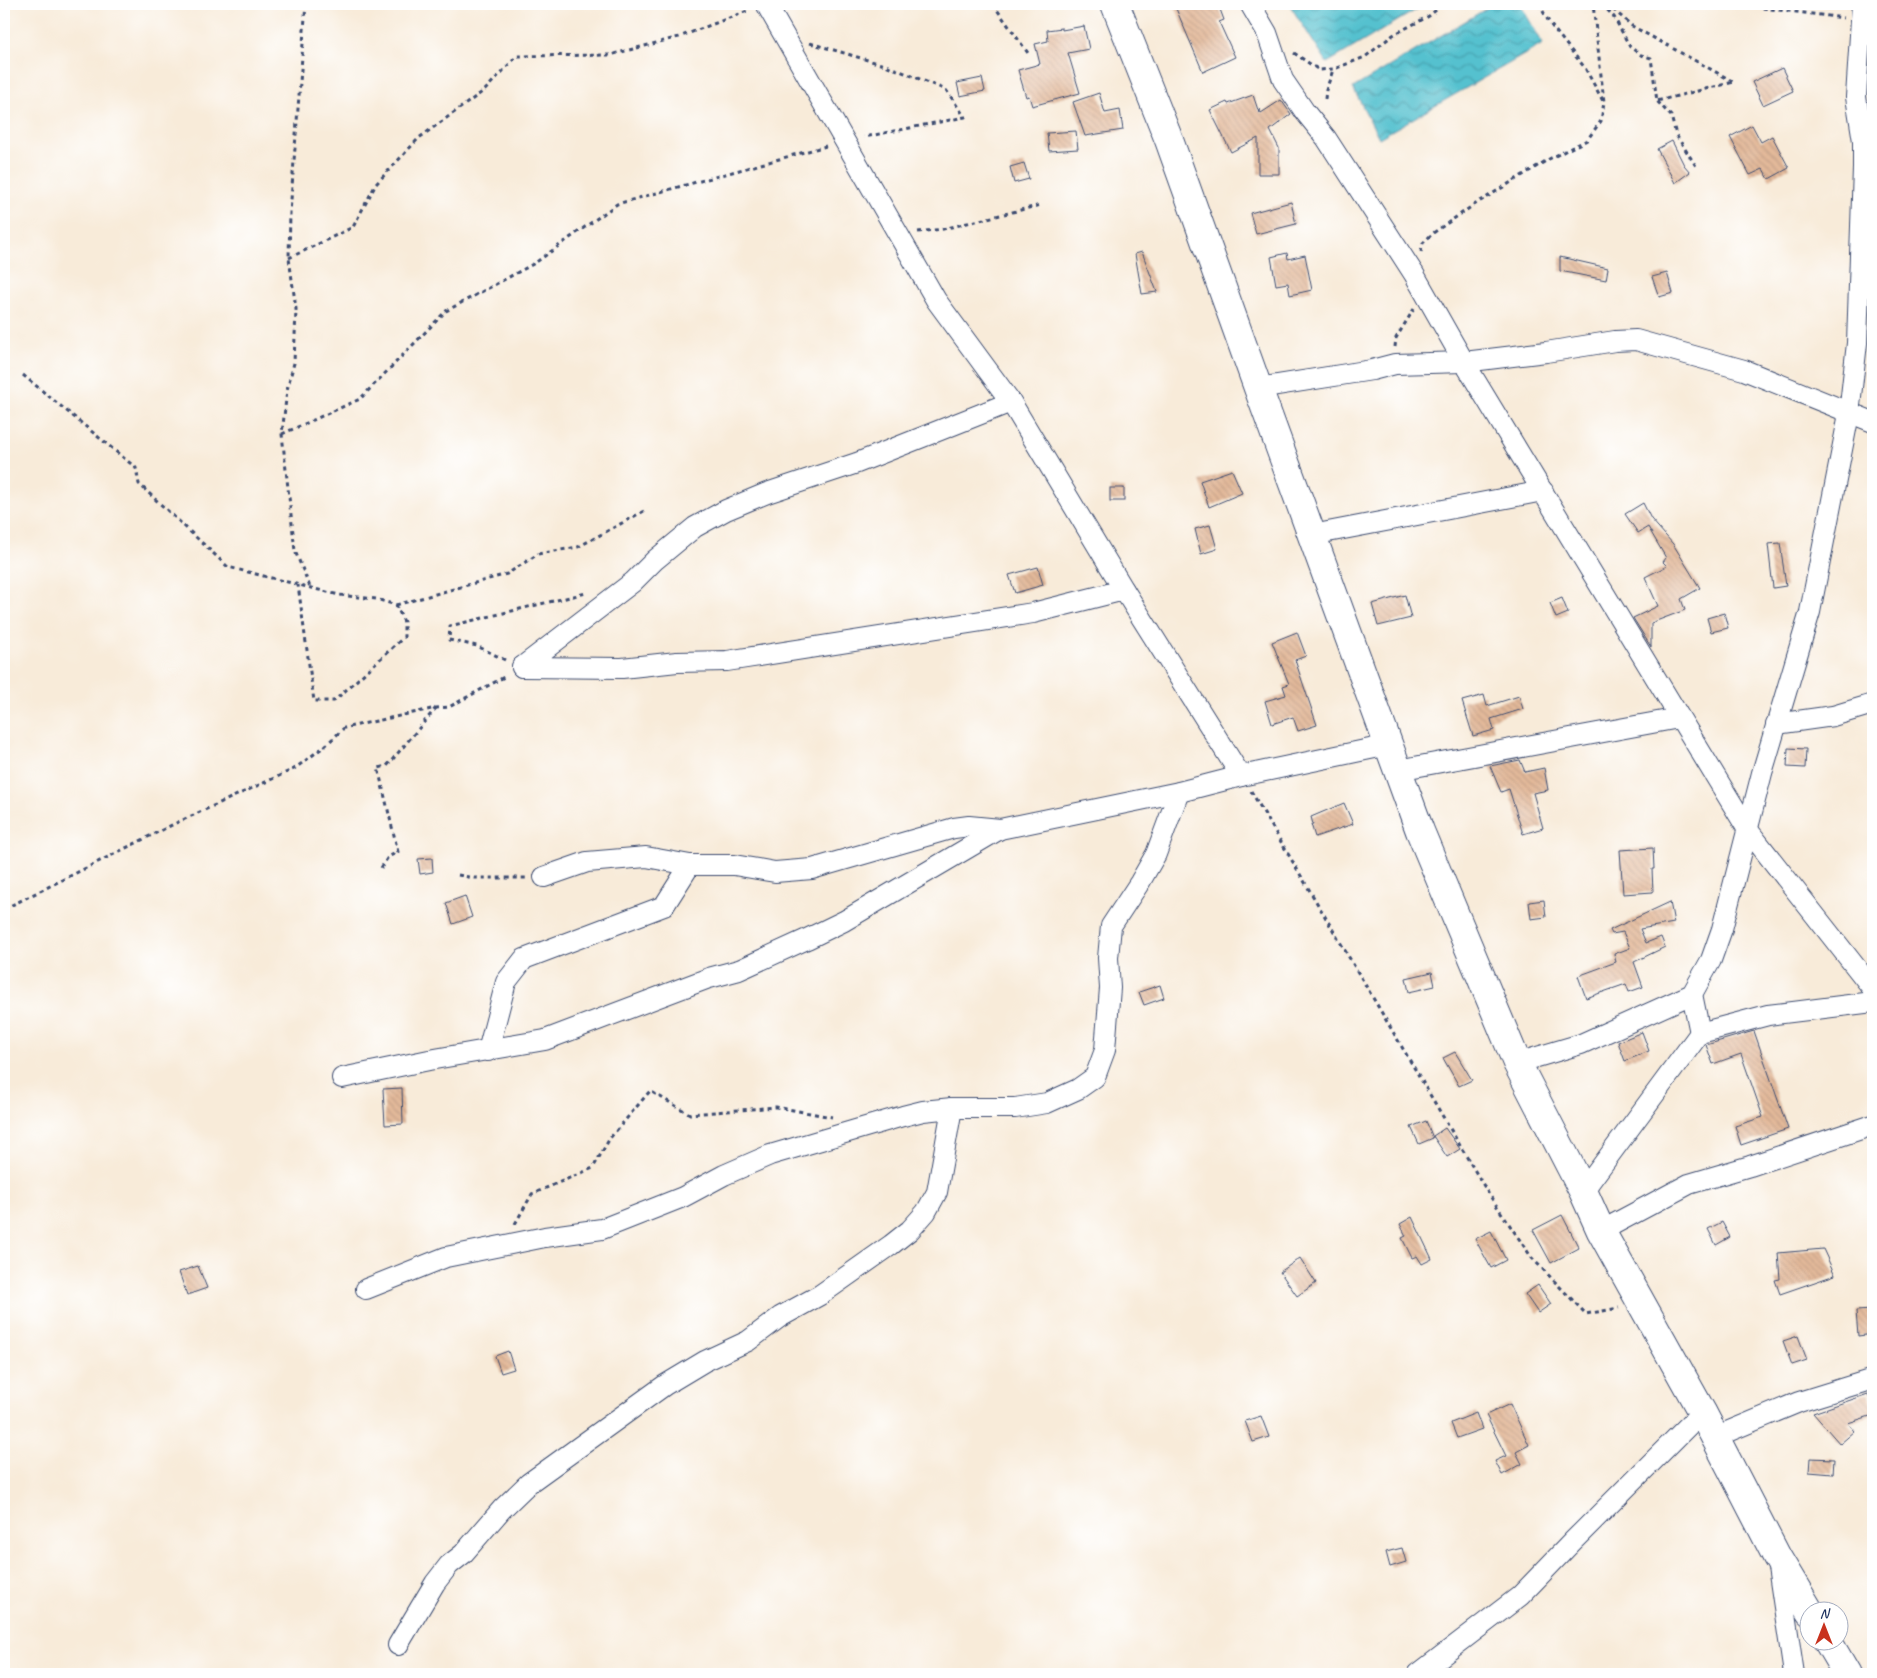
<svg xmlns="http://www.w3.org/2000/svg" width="1877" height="1678" viewBox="0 0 1877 1678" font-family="Caveat,sans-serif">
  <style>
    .water { fill: url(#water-waves); stroke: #387896 }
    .building { fill: url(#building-back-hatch) }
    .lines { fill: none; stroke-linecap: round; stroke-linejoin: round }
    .street-casing { stroke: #3c4b70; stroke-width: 22 }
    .primary-casing { stroke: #3c4b70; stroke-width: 30 }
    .path { stroke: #3c4b70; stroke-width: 3; stroke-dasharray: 4 4; stroke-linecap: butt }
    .street { stroke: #fff; stroke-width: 20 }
    .primary { stroke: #fff; stroke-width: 28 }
  </style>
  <defs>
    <pattern id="water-waves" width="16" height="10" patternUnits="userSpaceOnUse" patternTransform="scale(1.25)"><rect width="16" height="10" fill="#55c1cf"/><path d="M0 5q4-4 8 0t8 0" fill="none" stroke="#469dab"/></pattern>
    <pattern id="building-back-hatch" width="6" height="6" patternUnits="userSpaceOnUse" patternTransform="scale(1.25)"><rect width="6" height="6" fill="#e3b99a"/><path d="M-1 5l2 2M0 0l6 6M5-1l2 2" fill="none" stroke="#c29f87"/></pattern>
  </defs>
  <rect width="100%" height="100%" fill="#fff"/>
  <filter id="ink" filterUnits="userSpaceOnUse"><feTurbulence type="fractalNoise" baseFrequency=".02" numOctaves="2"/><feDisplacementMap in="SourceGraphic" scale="10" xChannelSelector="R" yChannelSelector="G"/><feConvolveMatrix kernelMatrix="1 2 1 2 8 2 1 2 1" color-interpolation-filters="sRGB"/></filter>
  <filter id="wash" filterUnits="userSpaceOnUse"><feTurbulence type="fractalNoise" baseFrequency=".0096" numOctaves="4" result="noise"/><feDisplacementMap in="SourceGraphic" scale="20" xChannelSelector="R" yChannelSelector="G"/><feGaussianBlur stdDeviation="1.12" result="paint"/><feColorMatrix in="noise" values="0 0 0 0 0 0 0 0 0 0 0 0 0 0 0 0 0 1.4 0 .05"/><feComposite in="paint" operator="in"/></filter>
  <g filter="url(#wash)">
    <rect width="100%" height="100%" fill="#f8ebd9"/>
    <g class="water">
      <polygon points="1289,4 1426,4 1327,63"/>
      <polygon points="1494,4 1520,4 1543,44 1379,138 1353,88"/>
    </g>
    <g id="blocks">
      <g class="building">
        <polygon points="1174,4 1218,4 1224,20 1219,22 1235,57 1203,72"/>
        <polygon points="1084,26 1089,49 1068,53 1080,93 1032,106 1029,96 1026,97 1018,70 1040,64 1035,44 1048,41 1047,30 1062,28 1062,30"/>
        <polygon points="1782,68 1793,91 1763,105 1752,82"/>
        <polygon points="982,78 985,91 960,96 957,83"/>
        <polygon points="1099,93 1105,113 1120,110 1123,130 1085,136 1073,102"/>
        <polygon points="1253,95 1259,113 1259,109 1261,113 1281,100 1291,114 1270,130 1279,148 1279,174 1258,174 1258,138 1231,152 1210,110 1227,102 1228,104"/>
        <polygon points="1752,125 1761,142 1772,136 1789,168 1769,179 1763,169 1750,175 1730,137"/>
        <polygon points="1076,131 1078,149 1049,151 1047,133"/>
        <polygon points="1672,141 1684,165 1690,172 1675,183 1657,149"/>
        <polygon points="1024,163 1029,179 1014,183 1010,167"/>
        <polygon points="1291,202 1296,224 1256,234 1250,213"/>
        <polygon points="1142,252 1157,292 1142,294 1135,254"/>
        <polygon points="1287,253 1288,259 1305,255 1312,290 1290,295 1288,283 1276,285 1271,257"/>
        <polygon points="1560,257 1608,268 1606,280 1560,271"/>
        <polygon points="1667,273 1673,293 1659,297 1652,277"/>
        <polygon points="1232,470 1242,493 1209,507 1200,481"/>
        <rect x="1110" y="488" width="14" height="13"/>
        <polygon points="1643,503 1651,519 1673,544 1700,588 1681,599 1685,610 1651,623 1651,647 1633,618 1658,606 1645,577 1667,566 1663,562 1666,558 1648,527 1638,533 1625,514"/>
        <polygon points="1210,525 1217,549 1201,554 1195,529"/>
        <polygon points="1780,543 1786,586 1773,588 1768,544"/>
        <polygon points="1038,567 1043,585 1015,593 1009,575"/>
        <polygon points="1405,595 1411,618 1378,626 1372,604"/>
        <polygon points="1562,598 1568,613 1556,618 1550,603"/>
        <polygon points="1724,613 1728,628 1711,632 1707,618"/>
        <polygon points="1297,632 1306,656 1295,660 1317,725 1298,731 1293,717 1272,724 1265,701 1286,695 1283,686 1289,684 1272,642"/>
        <polygon points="1484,695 1487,706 1519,696 1523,709 1491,719 1494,730 1473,736 1462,701"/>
        <polygon points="1788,748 1806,749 1805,768 1787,767"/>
        <polygon points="1520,760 1525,772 1544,768 1548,790 1533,793 1543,828 1523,834 1509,789 1501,792 1490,766"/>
        <polygon points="1344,803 1353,824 1315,837 1311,824 1313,824 1311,817"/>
        <polygon points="1653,848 1654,869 1652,869 1653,892 1623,894 1620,850"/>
        <polygon points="432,858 433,872 420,874 418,859"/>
        <polygon points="465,896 472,917 453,924 446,903"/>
        <polygon points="1544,900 1546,917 1531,919 1529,902"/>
        <polygon points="1670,902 1674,923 1640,929 1646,943 1661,937 1665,947 1634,962 1643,987 1629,992 1626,984 1586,998 1578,976 1616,962 1614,954 1630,948 1623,932 1612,934 1610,930"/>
        <polygon points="1432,972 1435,986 1409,992 1406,978"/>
        <polygon points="1160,985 1164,998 1144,1005 1139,992"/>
        <polygon points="1754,1031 1788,1129 1741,1145 1735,1126 1763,1117 1741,1054 1713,1064 1706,1045"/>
        <polygon points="1642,1032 1649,1051 1625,1061 1618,1042"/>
        <polygon points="1455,1052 1472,1080 1459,1086 1443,1058"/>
        <polygon points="402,1088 403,1124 385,1125 383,1089"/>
        <polygon points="1426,1121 1433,1138 1419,1144 1411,1127"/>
        <polygon points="1445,1128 1460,1149 1447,1157 1433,1136"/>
        <polygon points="1562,1215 1579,1248 1551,1263 1533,1230"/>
        <polygon points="1412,1217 1432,1259 1422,1264 1417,1256 1412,1258 1402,1238 1406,1236 1400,1224"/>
        <polygon points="1722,1222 1730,1237 1716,1245 1708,1229"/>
        <polygon points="1491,1231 1506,1260 1491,1268 1475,1239"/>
        <polygon points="1823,1249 1835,1275 1780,1294 1775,1280 1780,1279 1778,1253"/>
        <polygon points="1300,1258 1316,1283 1297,1296 1280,1272"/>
        <polygon points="198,1266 207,1288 187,1295 179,1272"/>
        <polygon points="1538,1285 1551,1304 1538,1313 1525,1294"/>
        <polygon points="1872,1310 1873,1334 1858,1336 1856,1311"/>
        <polygon points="1798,1336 1807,1360 1792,1365 1783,1341"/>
        <polygon points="508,1351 514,1369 501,1373 495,1356"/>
        <polygon points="1868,1394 1873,1409 1873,1415 1848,1423 1855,1431 1840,1444 1813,1413"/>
        <polygon points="1510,1404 1529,1445 1516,1452 1522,1464 1502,1475 1495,1461 1506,1456 1486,1415"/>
        <polygon points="1476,1413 1482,1429 1457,1438 1451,1423"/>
        <polygon points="1261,1416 1269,1437 1253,1442 1245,1421"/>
        <polygon points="1810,1458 1834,1459 1833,1474 1809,1472"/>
        <polygon points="1402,1548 1406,1562 1390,1567 1386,1552"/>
      </g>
    </g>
  </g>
  <g filter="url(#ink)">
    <use href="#blocks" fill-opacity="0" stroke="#3c4b70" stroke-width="1"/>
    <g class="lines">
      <g class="street-casing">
        <g id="street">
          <polyline points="766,4 936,300 1011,402 1124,590 1241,776 1389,745"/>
          <polyline points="1250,4 1267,33 1283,80 1305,112 1326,138 1414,274 1464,362 1748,830 1873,989"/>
          <polyline points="1258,388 1372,370 1395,364 1464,362 1546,352 1615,341 1636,340 1744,370 1873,422"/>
          <polyline points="1312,535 1543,491"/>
          <polyline points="522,667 622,668 677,662 727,661 1033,613 1124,590"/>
          <polyline points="522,667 633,582 655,560 695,527 726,510 767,493 857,463 1011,402"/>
          <polyline points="1776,724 1833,716 1873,704"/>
          <polyline points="1398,770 1679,718"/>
          <polyline points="544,877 587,862 646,857 690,865 734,865 775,872 812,869 954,828 969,826 1000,829"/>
          <polyline points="1692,994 1700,1033"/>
          <polyline points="488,1051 506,982 524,959 664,906 690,865"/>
          <polyline points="1517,1063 1581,1044 1692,994 1711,960 1722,929 1762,773 1810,612 1849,414 1857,343 1863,168 1863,141 1856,97 1862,4"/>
          <polyline points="342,1078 429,1060 545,1040 709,978 739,970 807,939 844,921 1000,829 1179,792 1241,776"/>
          <polyline points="1583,1191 1700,1033 1768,1015 1873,1002"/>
          <polyline points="1601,1231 1689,1184 1750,1166 1873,1125"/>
          <polyline points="366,1289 446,1257 545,1237 602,1229 683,1197 724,1175 770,1155 903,1116 923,1111 952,1108"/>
          <polyline points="1715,1437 1799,1402 1873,1379"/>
          <polyline points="1778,1567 1794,1674"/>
          <polyline points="398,1645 435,1583 449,1565 463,1554 502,1509 529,1483 665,1385 705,1361 748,1341 780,1317 820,1295 891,1245 910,1230 926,1212 937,1192 952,1108 1015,1108 1047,1103 1078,1089 1095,1077 1105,1050 1110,988 1108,958 1111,926 1140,882 1156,854 1179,792"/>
          <polyline points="1418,1674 1520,1596 1573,1541 1702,1412"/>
        </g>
      </g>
      <g class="primary-casing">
        <g id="primary">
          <polyline points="1115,4 1169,140 1258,388 1420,831 1517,1063 1583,1191 1601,1231 1702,1412 1777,1557 1810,1612"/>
          <polyline points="1827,1640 1847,1674"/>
        </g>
      </g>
      <g class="path">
        <polyline points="306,4 290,213 289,258 296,309 294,363 287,390 282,434 295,551 310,587"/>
        <polyline points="993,4 1028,53"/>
        <polyline points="1539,4 1550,24 1585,68 1603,101"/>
        <polyline points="1602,4 1614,17 1630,47 1641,55 1651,58 1657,101 1671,116 1676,135 1696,166"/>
        <polyline points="1607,4 1632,26 1734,82 1657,101"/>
        <polyline points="1731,4 1844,18"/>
        <polyline points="810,43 888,66 946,90 965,117 864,137"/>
        <polyline points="1294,53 1319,70 1334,69 1365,57 1393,35 1429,16 1443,4"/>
        <polyline points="1325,99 1326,90 1333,70"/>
        <polyline points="918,232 943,229 1041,205"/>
        <polyline points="1421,252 1423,243 1433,233 1474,205 1549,159 1587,140 1601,121 1604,102 1593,4"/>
        <polyline points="289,258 353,227 376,184 419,138 485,90 517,56 610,55 679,37 750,10"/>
        <polyline points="1395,347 1396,338 1414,309"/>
        <polyline points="23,375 136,468 139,484 228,567 339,595 376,599 396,605 404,622 404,637 334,701 314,701 298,585"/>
        <polyline points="282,434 360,399 446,311 535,263 617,204 826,146"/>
        <polyline points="396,605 507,574 538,554 578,547 644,511"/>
        <polyline points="505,660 477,646 449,640 450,626 586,593"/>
        <polyline points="1251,791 1488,1193 1532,1258 1586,1314 1619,1308"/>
        <polyline points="381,868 388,857 398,852 378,768 387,766 436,708"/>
        <polyline points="458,875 474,878 526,878"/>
        <polyline points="4,909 176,823 294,769 325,746 344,728 436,708 449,707 506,676"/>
        <polyline points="515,1224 532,1194 593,1168 610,1138 650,1091 690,1114 776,1107 832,1117"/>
      </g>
      <use href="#street" class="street"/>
      <use href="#primary" class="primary"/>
    </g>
  </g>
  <rect width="1877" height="1678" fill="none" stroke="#fff" stroke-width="20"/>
  <g transform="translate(1824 1626)"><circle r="24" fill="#ffffff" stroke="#a4acbf"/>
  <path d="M0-4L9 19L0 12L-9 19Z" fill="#c8321e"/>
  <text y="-8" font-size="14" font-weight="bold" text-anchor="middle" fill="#1b2f5e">N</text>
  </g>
</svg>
